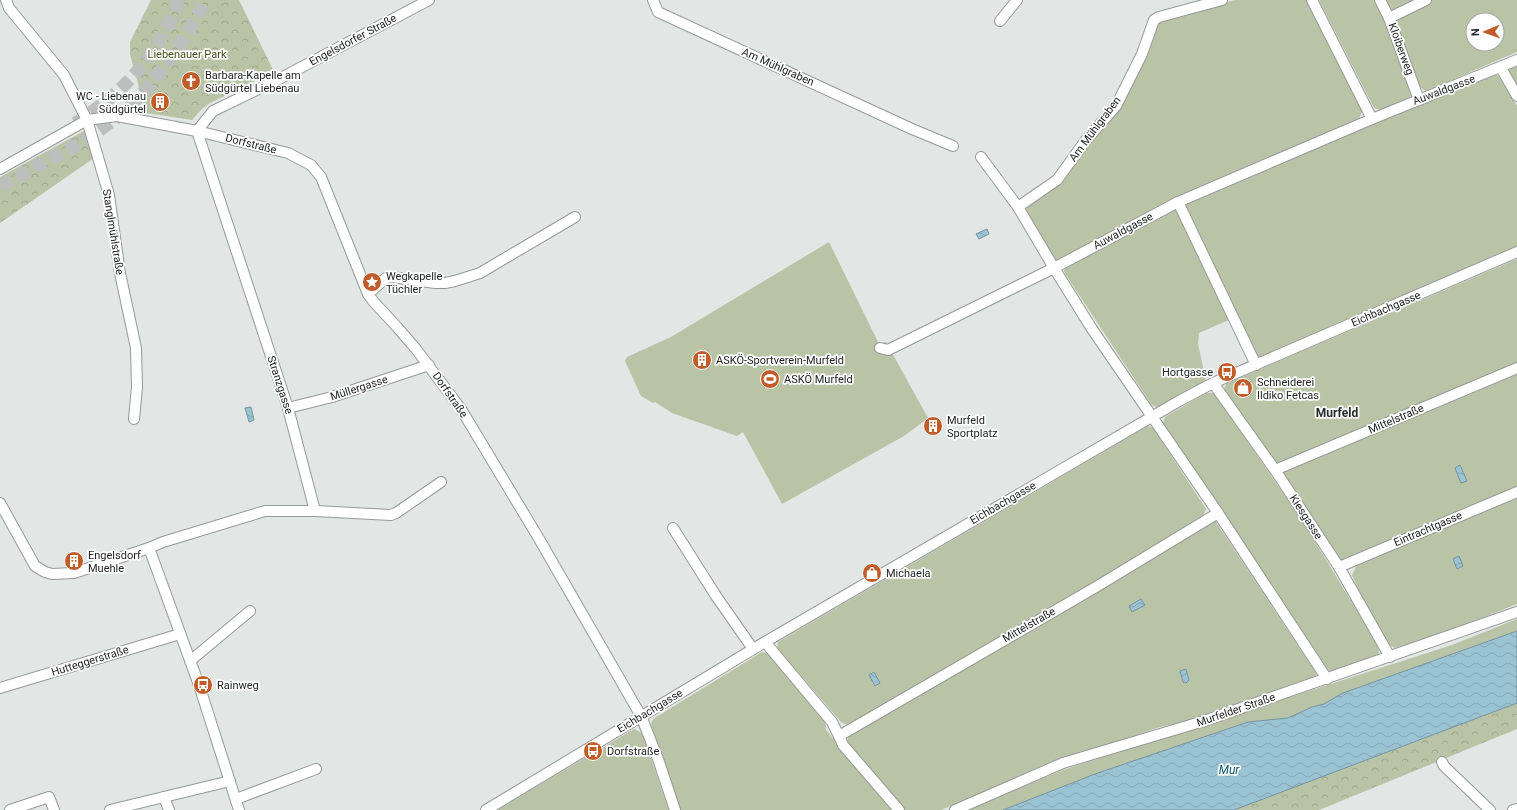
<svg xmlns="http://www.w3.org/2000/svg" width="1517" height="810" viewBox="0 0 1517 810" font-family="Roboto,sans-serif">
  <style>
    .green { fill: #b9c3a5; fill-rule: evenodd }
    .forest { fill: url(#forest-crowns) }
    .water { fill: url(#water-waves); stroke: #76939f }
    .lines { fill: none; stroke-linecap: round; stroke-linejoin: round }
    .major-tunnel { stroke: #bcbfbe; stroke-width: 13; stroke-dasharray: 13 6; stroke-linecap: butt }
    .minor-casing { stroke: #959997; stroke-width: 12 }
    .minor { stroke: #fff; stroke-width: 10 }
    .labels { text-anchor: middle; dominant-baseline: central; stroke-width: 3.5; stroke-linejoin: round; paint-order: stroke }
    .street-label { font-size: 11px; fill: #232424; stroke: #fff }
    .park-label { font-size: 11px; fill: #3e4d16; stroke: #fff }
    .poi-label { font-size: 11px; fill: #232424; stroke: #fff; text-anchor: start }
    .neighbourhood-label { font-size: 12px; font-weight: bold; fill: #282b2a; stroke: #fff }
    .water-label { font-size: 12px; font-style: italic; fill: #095871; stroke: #fff }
  </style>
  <defs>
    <pattern id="forest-crowns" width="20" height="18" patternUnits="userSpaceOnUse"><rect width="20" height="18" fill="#b9c3a5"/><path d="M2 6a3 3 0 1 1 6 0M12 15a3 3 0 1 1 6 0" fill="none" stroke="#9fa78e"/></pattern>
    <pattern id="water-waves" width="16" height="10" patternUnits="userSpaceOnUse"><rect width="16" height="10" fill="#9ac3d4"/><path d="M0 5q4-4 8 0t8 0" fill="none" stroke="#84a7b6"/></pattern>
  </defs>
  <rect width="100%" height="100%" fill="#e2e6e5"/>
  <g class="green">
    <polygon points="1235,0 1308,0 1363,109 1359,119 1057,262 1025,213 1027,208 1057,186 1085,148 1120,106 1138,73 1156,27 1161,20"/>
    <polygon points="1319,0 1374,0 1386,23 1412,90 1411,97 1381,110 1374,108"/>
    <polygon points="1386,0 1417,0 1395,11 1389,9"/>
    <path d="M1432 0H1517V52L1426 91 1420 87 1395 22 1398 17ZM1473 20H1497V44H1473Z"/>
    <polygon points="1517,63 1517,87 1508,73 1509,67"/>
    <polygon points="1493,73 1500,77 1517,106 1517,246 1259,357 1256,355 1184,209 1185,204 1208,193"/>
    <polygon points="1175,209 1183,216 1231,319 1199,333 1198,344 1206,381 1158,408 1151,404 1064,272 1065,266"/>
    <polygon points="829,242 879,344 886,342 928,418 904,436 782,504 743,432 737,436 672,413 655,402 653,403 641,396 625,361 627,357 671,337"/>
    <polygon points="1517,259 1517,363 1277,465 1224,389 1226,384"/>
    <polygon points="1517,373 1517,488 1342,562 1336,559 1283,476 1284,472"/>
    <polygon points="1206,393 1214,393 1303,522 1379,647 1378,656 1332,672 1324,667 1163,423 1165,417"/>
    <polygon points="1148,426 1153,428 1206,509 1203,516 1132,560 848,725 842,723 777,648 778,642"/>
    <path d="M1517 498V604L1457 628 1395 648C1376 639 1361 595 1352 575L1357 565Z"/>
    <polygon points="1214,519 1316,673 1316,678 1211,712 1193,720 1160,727 1064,759 941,810 904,810 847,743 848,737"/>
    <polygon points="1517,619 1517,631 1343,693 1324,704 1312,707 1288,718 1248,722 1095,774 1003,810 966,810 1063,770 1452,645"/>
    <polygon points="762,652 769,654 825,719 826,730 895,810 679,810 651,724 653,719"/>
    <polygon points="634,729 642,733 669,810 497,810"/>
  </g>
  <g class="forest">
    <polygon points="151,0 239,0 274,72 210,103 202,109 192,120 146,113 130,54 130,42"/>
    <polygon points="84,131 91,132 94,158 0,223 0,177"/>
    <polygon points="1517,703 1517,729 1319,810 1234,810"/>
  </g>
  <g class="water">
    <polygon points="987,229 989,234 979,239 976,234"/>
    <polygon points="251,407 254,420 249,422 245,408"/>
    <polygon points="1460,465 1467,481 1461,483 1455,468"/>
    <polygon points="1459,556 1463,566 1457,569 1453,559"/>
    <polygon points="1141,599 1145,605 1132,612 1129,606"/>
    <polygon points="1517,631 1517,703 1234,810 1003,810 1095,774 1248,722 1288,718 1312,707 1324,704 1343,693"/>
    <polygon points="1186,669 1189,680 1186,683 1183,682 1180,671"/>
    <polygon points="874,672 880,683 875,686 869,675"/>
  </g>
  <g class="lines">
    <g class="major-tunnel">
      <path d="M75 123C115 99 149 65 169 23 173 15 177 8 178 0"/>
      <path d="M0 186C44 162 96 139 132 104 149 87 165 67 178 47 189 32 197 16 206 0"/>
    </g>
    <g class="minor-casing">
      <g id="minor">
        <polyline points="6,0 9,8 64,75 87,120 109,195 120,273 136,348 137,387 134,419"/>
        <polyline points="653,0 658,12 912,129 953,146"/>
        <polyline points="1312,0 1372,119"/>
        <polyline points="1380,0 1389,18 1419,100"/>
        <polyline points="1389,18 1426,0"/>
        <polyline points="1000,21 1017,0"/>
        <polyline points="1501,68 1517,96"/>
        <polyline points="197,131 288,408 315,511"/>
        <polyline points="197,131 213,111 279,79 429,0"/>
        <polyline points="981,157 1018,207 1057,180 1086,140 1116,106 1142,54 1154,20 1159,17 1222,0"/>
        <polyline points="0,169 87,120 117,116 197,131 288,153 311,165 321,177 368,294 373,301 397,327 416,349 461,409 538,537 641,716 658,759 675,810"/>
        <polyline points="1178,202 1256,365"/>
        <polyline points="1018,207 1054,268 1092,329 1218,513 1327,679"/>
        <polyline points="368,294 386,278 392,277 435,283 445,283 455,281 480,273 575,217"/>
        <polyline points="880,348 888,350 1054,268 1178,202 1372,119 1517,60"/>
        <polyline points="1213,383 1275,470 1339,567 1390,657"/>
        <polyline points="288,408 332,397 429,365"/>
        <polyline points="1275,470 1517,368"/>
        <polyline points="0,503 35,566 45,572 52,574 74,573 149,548 163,542 265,511 315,511 391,515 396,513 441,482"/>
        <polyline points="673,528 716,596 753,649"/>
        <polyline points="149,548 199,685 239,810"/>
        <polyline points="1339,567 1517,492"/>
        <polyline points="765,642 832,722 839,736"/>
        <polyline points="190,661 250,611"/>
        <polyline points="0,688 180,634"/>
        <polyline points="1442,762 1444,766 1490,810"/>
        <polyline points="164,797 169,810"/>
        <polyline points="236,799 316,769"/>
        <polyline points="10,810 49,797 54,810"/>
        <polyline points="110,810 230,781"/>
        <polyline points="486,810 765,642 1179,401 1213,383 1517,252"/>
        <polyline points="899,810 843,745 839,736 1096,587 1218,513"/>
        <polyline points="955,810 1063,763 1204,721 1517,612"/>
        <polyline points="1513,810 1517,809"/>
      </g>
    </g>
    <use href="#minor" class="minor"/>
  </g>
  <defs>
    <g id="church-disc" transform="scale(1)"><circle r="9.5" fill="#c15c28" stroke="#fff"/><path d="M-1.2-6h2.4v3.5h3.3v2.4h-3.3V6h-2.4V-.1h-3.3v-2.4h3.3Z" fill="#fff"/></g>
    <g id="building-disc" transform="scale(1)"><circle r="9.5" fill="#c15c28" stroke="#fff"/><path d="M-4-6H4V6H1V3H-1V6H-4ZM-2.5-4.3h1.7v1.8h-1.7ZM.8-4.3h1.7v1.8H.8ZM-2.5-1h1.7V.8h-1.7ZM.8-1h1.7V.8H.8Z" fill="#fff"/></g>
    <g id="sight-disc" transform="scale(1)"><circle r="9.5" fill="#c15c28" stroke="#fff"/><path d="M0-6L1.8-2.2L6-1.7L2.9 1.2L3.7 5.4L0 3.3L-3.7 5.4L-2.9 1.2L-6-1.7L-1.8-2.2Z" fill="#fff"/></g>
    <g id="bus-disc" transform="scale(1)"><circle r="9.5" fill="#c15c28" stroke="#fff"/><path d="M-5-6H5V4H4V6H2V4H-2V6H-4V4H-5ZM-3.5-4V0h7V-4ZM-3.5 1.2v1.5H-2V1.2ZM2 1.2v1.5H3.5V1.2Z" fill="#fff"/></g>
    <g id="stadium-disc" transform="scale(1)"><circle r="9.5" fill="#c15c28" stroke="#fff"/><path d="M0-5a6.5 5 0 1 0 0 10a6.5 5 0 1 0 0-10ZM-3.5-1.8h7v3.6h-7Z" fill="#fff"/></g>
    <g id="shop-disc" transform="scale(1)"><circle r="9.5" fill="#c15c28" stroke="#fff"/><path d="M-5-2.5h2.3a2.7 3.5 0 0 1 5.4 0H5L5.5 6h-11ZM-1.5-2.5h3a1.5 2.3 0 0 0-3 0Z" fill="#fff"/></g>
  </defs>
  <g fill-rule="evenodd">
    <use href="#church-disc" x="191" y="81"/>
    <use href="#building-disc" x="160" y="102"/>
    <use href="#sight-disc" x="372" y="282"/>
    <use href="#building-disc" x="702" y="360"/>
    <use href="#bus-disc" x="1227" y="372"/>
    <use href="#stadium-disc" x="770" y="379"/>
    <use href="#shop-disc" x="1243" y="388"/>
    <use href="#building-disc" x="933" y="426"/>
    <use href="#building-disc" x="74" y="561"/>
    <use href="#shop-disc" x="872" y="573"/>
    <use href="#bus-disc" x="203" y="685"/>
    <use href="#bus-disc" x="593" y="751"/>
  </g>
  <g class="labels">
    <g class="street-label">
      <text transform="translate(353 40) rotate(-28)">Engelsdorfer Straße</text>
      <text transform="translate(1401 49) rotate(70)">Kloiberweg</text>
      <text transform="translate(778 67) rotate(24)">Am Mühlgraben</text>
      <text transform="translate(1444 90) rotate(-21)">Auwaldgasse</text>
      <text transform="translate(1095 129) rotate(-53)">Am Mühlgraben</text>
      <text transform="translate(251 144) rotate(14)">Dorfstraße</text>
      <text transform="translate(1123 231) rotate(-28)">Auwaldgasse</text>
      <text transform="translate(113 232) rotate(81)">Stanglmühlstraße</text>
      <text transform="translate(1386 309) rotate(-23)">Eichbachgasse</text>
      <text transform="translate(280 385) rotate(72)">Stranzgasse</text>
      <text transform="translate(359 388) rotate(-18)">Müllergasse</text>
      <text transform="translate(450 395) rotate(55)">Dorfstraße</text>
      <text transform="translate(1396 419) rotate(-23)">Mittelstraße</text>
      <text transform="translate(1003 503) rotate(-30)">Eichbachgasse</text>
      <text transform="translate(1306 517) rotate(57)">Kiesgasse</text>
      <text transform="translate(1428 529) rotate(-23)">Eintrachtgasse</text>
      <text transform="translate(1029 625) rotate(-30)">Mittelstraße</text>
      <text transform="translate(90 661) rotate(-17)">Hutteggerstraße</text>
      <text transform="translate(1236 710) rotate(-19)">Murfelder Straße</text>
      <text transform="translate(650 711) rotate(-31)">Eichbachgasse</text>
    </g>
    <g class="park-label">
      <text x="187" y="54">Liebenauer Park</text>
    </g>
    <g class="poi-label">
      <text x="205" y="75">Barbara-Kapelle am<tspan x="205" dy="13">Südgürtel Liebenau</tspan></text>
      <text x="146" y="96" text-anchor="end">WC - Liebenau<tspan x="146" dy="13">Südgürtel</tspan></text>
      <text x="386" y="276">Wegkapelle<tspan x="386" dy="13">Tüchler</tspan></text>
      <text x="716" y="360">ASKÖ-Sportverein-Murfeld</text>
      <text x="1213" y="372" text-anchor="end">Hortgasse</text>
      <text x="784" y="379">ASKÖ Murfeld</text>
      <text x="1257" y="382">Schneiderei<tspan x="1257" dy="13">Ildiko Fetcas</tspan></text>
      <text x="947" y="420">Murfeld<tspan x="947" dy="13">Sportplatz</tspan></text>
      <text x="88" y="555">Engelsdorf<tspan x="88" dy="13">Muehle</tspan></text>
      <text x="886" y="573">Michaela</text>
      <text x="217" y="685">Rainweg</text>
      <text x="607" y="751">Dorfstraße</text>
    </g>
    <g class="neighbourhood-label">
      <text x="1337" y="413">Murfeld</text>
    </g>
    <g class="water-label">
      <text x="1229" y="770">Mur</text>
    </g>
  </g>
  <g transform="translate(1485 32) rotate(268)"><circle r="19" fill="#ffffff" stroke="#a7a7a7"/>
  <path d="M0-3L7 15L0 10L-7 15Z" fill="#c15c28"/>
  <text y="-6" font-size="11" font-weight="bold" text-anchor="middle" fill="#232424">N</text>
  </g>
</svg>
